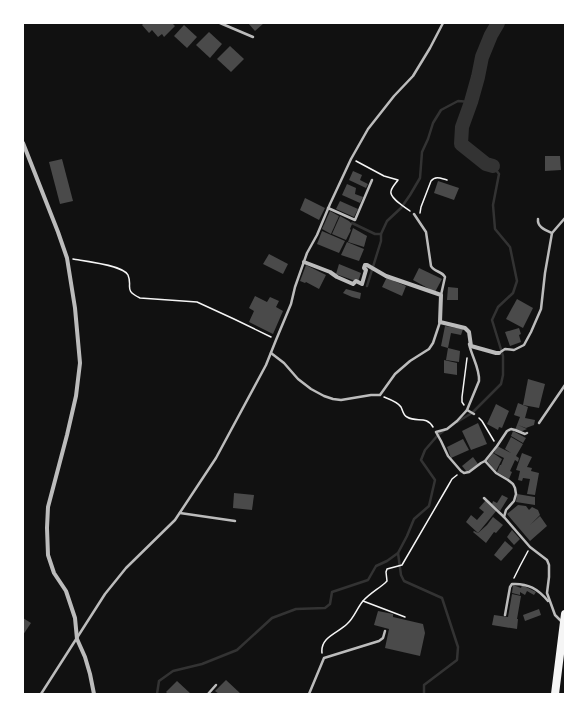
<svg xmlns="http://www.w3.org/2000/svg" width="588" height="717" viewBox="0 0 588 717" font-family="'Asap Condensed',sans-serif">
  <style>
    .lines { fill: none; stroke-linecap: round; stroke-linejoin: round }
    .stream { stroke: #333; stroke-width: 2.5 }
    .river { stroke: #333; stroke-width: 14 }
    .building { fill: #4a4a4a }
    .path { stroke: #f5f5f5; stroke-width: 1.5 }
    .service { stroke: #bcbcbc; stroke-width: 2.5 }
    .minor { stroke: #bcbcbc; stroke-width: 4 }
    .primary { stroke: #f5f5f5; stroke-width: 8 }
  </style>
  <rect width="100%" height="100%" fill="#111"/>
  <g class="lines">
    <g class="stream">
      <polyline points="352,223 375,234 381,234"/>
      <polyline points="367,286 381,241 381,234 387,221 401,208 410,195 420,178 422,152 428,139 433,123 441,110 458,101 471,102"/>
      <polyline points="457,422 472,413 501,384 503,375 503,356 492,320 498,307 513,293 517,281 510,247 495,229 493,205 499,174 493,166"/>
      <polyline points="157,694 159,681 173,671 202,664 237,650 272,618 296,609 325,608 330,604 332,592 368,580 376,566 387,561 398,553"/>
      <polyline points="424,694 424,685 457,660 458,647 442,598 404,581 401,575 398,553 407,536 414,519 429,506 435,480 421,460 425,450 438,435 446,429"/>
    </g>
    <polyline class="river" points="493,166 486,164 461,144 462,127 471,102 478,77 482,57 491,35 498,23"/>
  </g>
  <g class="building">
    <polygon points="144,23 172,23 175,26 164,37 162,34 158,37 152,30 149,33 142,25"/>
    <polygon points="248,23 264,23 255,31"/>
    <polygon points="184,25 197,37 187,48 174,36"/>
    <polygon points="209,32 222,44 210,58 196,45"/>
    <polygon points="230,46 244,59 231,72 217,59"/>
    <polygon points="545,156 560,156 561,170 545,171"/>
    <polygon points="62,159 73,201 60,204 49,162"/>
    <polygon points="353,171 362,175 360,180 368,184 366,188 349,180"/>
    <polygon points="438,181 459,188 454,200 434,193"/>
    <polygon points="347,184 356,188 355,194 363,197 360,203 342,195"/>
    <polygon points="305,198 325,208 319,220 300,210"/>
    <polygon points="340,201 358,209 354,217 336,209"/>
    <polygon points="330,211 339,216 331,234 322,229"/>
    <polygon points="340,216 349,221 352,224 350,229 351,230 346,240 332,234"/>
    <polygon points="353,228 367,236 364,247 348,242"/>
    <polygon points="322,231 345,241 339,253 317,244"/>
    <polygon points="347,242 364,249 359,261 341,255"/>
    <polygon points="269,254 288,264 283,274 263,264"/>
    <polygon points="339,264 361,273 358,282 336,274"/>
    <polygon points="306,265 326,275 319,289 306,282 305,283 300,281"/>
    <polygon points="419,268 442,279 435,292 413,280"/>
    <polygon points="387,277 394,280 394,281 406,286 402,296 382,287"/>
    <polygon points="448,287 458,288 458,300 447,300"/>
    <polygon points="346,289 361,293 360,299 352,297 343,293"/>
    <polygon points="255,296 267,302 270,297 279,301 276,307 283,311 273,334 249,322 254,311 249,308"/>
    <polygon points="517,299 533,308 523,328 506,319"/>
    <polygon points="445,326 463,329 461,335 451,333 448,348 441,346"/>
    <polygon points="519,328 521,334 519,335 521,342 510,346 505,332"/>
    <polygon points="448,348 460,351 459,362 446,360"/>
    <polygon points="444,360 457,363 457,375 444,373"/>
    <polygon points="528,379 545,384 539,408 523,405"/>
    <polygon points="518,403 528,407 525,418 535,420 534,425 526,428 518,425 527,429 520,432 515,430 520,417 514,415"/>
    <polygon points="496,404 509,411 502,428 499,427 498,430 487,424"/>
    <polygon points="478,423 487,444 471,450 462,431"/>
    <polygon points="513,431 526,438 523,443 511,436"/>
    <polygon points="511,437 523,444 516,456 519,458 518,462 515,460 510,471 512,472 509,479 497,472 500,465 501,465 504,458 494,453 497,446 511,453 505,449"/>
    <polygon points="463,439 469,450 451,458 447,447"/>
    <polygon points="493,453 502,459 496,471 487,461"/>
    <polygon points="522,453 532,457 527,467 532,468 531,471 539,473 535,495 527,494 530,479 523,478 522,481 518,480 520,471 516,470"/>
    <polygon points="473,457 478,464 467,472 462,466"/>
    <polygon points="234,493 254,495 252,510 233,508"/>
    <polygon points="517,494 535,497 535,505 516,502"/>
    <polygon points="502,495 508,498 500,511 492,504 493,501 497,503"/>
    <polygon points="486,500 497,510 478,533 466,522 471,515 477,520 484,512 479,508"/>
    <polygon points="518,505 526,506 529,510 532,507 538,510 540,515 530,525 540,516 547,526 530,541 507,514"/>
    <polygon points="493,517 503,525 496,533 494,532 486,543 473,532 474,531 478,533 487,525"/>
    <polygon points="512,530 520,539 514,545 507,537"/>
    <polygon points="505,541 513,548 501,561 494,555"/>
    <polygon points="513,585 521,588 522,585 536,592 534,595 527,591 525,595 520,592 520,595 512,593"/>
    <polygon points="512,594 521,596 517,619 518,619 517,629 492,625 494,615 508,617"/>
    <polygon points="539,609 541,615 525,621 523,615"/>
    <polygon points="378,611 393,614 393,617 423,624 425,633 420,656 385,648 389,629 374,625"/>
    <polygon points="23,618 31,623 23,635"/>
    <polygon points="226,680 241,694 219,694 215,691"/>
    <polygon points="177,681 191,694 168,694 166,692"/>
  </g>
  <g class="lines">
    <g class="path">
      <path d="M356 161 384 176 398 180C396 183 392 187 391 191 389 198 405 207 410 211"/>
      <path d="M420 213 421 207 431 181C436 175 442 179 447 180"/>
      <path d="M73 259C84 261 123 265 128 275 133 287 123 290 140 298L197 302 234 319 271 337"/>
      <path d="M384 397C389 399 398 402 401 407 403 411 403 415 407 417 417 423 426 415 433 427"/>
      <polyline points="464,405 462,402 462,397 467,358"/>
      <polyline points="479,418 482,421 494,441"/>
      <polyline points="514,578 520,566 528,551"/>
      <polyline points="363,601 405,617"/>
      <path d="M322 653C320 637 338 633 347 624 354 618 357 608 363 601 369 594 378 589 385 583L387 581 386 572 387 569 402 565 448 486 452 479 457 475"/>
    </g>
    <g class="service">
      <polyline points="220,23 253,37"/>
      <polyline points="328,208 355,220 372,180"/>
      <path d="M414 214 426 232 431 266C434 272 442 271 445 277L441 295"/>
      <path d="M538 219C537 227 545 230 552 233"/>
      <polyline points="271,353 284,363 298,379 311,389 324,396 333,399 341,400 371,395 380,395 395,374 410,361 429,349 433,343 440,322"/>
      <polyline points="499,353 505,349 514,350 524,345 531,332 541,309 545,273 552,233 565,218"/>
      <path d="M467 410 479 381C480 369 472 357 469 344"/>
      <polyline points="474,414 467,410 457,421 447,429 436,432 441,441 448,456 461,471 464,473 469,472 481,463 485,461 496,473 508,480 513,484 515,488 516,494 514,501 506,510 504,517 530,547 547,560 549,565 549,577 547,593 555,615 562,622"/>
      <polyline points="539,423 565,385"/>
      <polyline points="485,461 497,446 507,431 511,429 515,430 525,434 527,433"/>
      <polyline points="484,498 504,517"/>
      <polyline points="180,513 235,521"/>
      <path d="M505 615 510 587 512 584C528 583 538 589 548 601"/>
      <polyline points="41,694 105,594 126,568 175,520 216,458 266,365 276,340 291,304 295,287 307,253 317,235 330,204 351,159 368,129 394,96 413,76 430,48 443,23"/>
      <polyline points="208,694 216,685"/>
      <polyline points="309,694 324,658 379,641 383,638 385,631"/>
    </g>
    <g class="minor">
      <polyline points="23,143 58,232 67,258 75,308 80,363 76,396 67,435 48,507 47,528 48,555 54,573 66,591 75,618 77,639 85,657 90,674 94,694"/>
      <polyline points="304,262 330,272 337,277 353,284 356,281 362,284 366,270 364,268 365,265 367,265 386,276 441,295 440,322 465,328 469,332 471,346 496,353 499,353"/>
    </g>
    <polyline class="primary" points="555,694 565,614"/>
  </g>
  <rect width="588" height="717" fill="none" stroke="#ffffff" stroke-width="48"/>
</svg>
